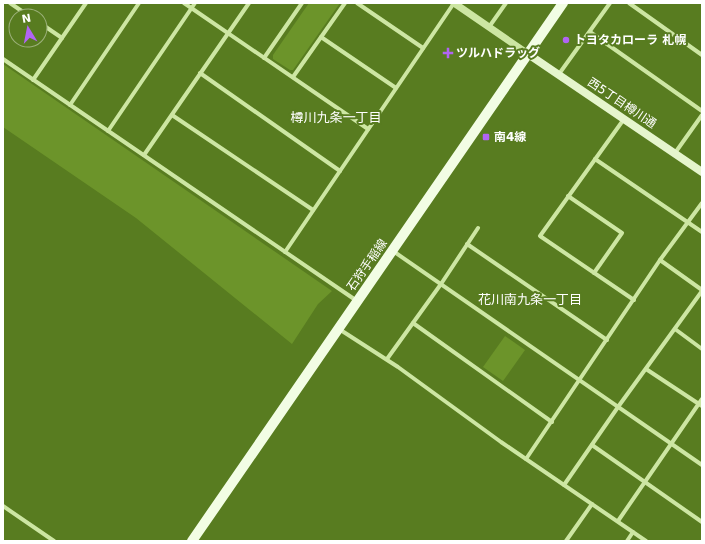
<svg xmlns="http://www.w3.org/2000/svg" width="705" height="544" viewBox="0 0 705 544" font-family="'DejaVu Sans','Noto Sans JP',sans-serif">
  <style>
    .green { fill: #6c942a }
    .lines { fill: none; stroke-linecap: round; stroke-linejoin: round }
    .minor { stroke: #cde6a3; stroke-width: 4 }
    .tertiary { stroke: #cde6a3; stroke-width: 7 }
    .secondary { stroke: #e5f5cd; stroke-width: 8 }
    .primary { stroke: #f2fde4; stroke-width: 10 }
    .poi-dot { fill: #b164f4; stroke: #587c20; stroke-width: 1.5 }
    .labels { text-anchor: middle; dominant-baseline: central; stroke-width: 4; stroke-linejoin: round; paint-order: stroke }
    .poi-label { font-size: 12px; font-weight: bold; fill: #fff; stroke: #587c20; text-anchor: start }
    .street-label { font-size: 12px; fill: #fff; stroke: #587c20 }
    .neighbourhood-label { font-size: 13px; fill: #fff; stroke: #587c20 }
  </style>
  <rect width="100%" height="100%" fill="#587c20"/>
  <g class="green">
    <polygon points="309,3 340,3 293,70 290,70 273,59 273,55"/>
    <polygon points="3,64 332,291 318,304 292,344 136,218 3,127"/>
    <polygon points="505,336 525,350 503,381 483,367"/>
  </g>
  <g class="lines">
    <g class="minor">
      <polyline points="10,3 29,16"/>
      <polyline points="184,3 368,129"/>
      <polyline points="357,3 423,48"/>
      <polyline points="629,3 702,55"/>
      <polyline points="40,23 62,38"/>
      <polyline points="489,27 506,3"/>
      <polyline points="590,32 702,111"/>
      <polyline points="321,37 396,88"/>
      <polyline points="264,58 302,3"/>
      <polyline points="3,59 357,301"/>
      <polyline points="200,73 340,171"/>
      <polyline points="559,74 610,3"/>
      <polyline points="293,77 345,3"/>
      <polyline points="33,80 86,3"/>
      <polyline points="70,105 139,3"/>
      <polyline points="172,115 313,210"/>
      <polyline points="624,119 540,236 634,300"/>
      <polyline points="108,131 195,3"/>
      <polyline points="675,153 702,115"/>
      <polyline points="144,155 249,3"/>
      <polyline points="595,159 702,232"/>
      <polyline points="568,196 622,233 594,273"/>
      <polyline points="702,203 660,260 702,290"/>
      <polyline points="467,244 607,340"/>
      <polyline points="393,251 702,465"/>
      <polyline points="285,252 454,3"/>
      <polyline points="413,323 552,422"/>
      <polyline points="339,329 398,367 501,442 646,541"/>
      <polyline points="675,329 702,349"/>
      <polyline points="387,359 441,284 478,228"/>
      <polyline points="646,369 702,406"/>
      <polyline points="592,445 702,522"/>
      <polyline points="526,459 660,260"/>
      <polyline points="564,485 618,407 702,291"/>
      <polyline points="3,506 54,541"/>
      <polyline points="618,521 702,399"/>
      <polyline points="566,541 592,504"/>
      <polyline points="627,541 633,532"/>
    </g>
    <polyline class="tertiary" points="454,3 528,54"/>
    <polyline class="secondary" points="528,54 702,172"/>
    <polyline class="primary" points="192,541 563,3"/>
  </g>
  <g class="poi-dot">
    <circle cx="566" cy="40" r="4"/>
    <path d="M446 47h4v4h4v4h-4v4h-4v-4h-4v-4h4z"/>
    <rect x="482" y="133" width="8" height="8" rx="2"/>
  </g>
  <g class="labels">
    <g class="poi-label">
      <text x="574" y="40">トヨタカローラ 札幌</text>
      <text x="456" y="53">ツルハドラッグ</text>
      <text x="494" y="137">南4線</text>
    </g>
    <g class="street-label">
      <text transform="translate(622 103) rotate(34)">西5丁目樽川通</text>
      <text transform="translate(367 265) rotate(-55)">石狩手稲線</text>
    </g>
    <g class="neighbourhood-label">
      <text x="336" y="117">樽川九条一丁目</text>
      <text x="530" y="299">花川南九条一丁目</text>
    </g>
  </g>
  <rect width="705" height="544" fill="none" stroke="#ffffff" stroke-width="8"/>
  <g transform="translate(28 28) rotate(350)"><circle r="19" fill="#587c20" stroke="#9bb079"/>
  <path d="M0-3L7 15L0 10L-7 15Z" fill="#b164f4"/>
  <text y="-6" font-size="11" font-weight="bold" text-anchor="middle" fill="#ffffff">N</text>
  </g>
</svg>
